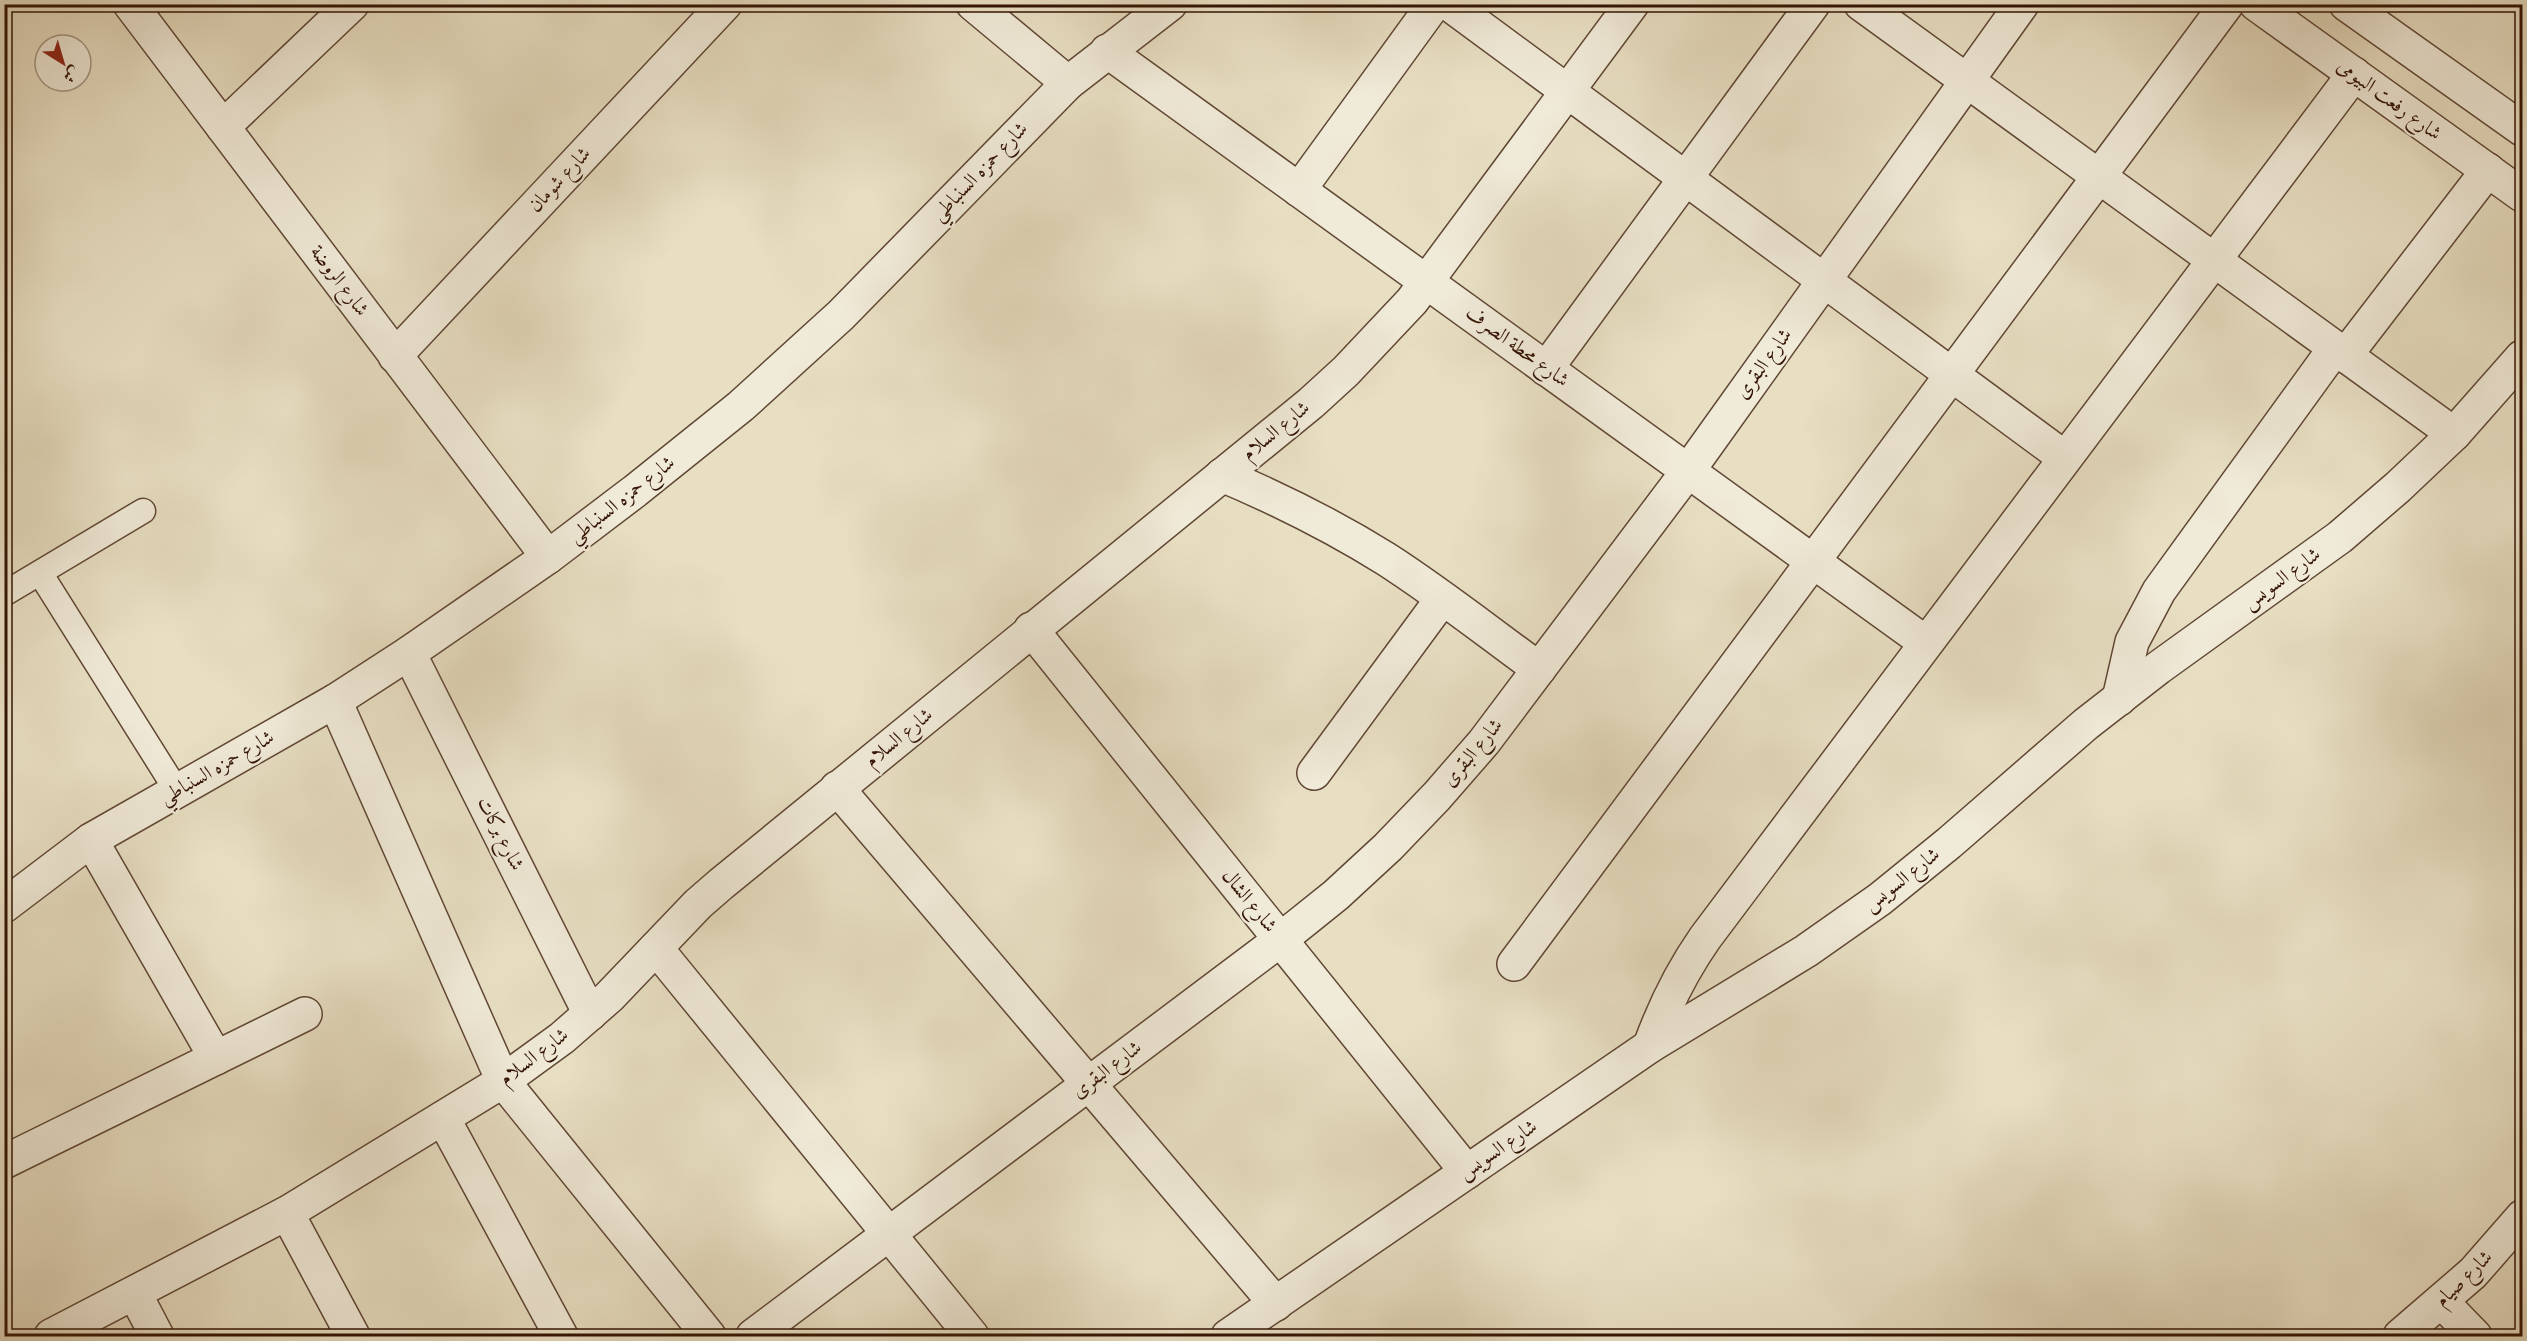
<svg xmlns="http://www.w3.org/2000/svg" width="2527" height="1341" viewBox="0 0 2527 1341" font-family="'Libre Bodoni',Amiri,serif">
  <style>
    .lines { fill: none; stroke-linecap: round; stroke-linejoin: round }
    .service-casing { stroke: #604734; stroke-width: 27 }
    .minor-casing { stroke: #604734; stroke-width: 36 }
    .service { stroke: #f0ead8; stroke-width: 24 }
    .minor { stroke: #f0ead8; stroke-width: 33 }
    .labels { text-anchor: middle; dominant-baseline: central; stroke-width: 4.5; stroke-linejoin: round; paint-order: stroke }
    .street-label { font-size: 20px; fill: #331404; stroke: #f0ead8 }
  </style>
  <rect width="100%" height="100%" fill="#e8dfc3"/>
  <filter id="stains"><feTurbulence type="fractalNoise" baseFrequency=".00333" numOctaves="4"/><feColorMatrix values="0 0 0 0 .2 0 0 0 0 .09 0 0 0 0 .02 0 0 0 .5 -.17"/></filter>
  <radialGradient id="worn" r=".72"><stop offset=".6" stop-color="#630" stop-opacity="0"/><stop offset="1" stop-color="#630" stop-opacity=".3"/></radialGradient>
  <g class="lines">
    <g class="service-casing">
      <g id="service">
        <polyline points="40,573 177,791"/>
        <polyline points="4,594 143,511"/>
      </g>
    </g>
    <g class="minor-casing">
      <g id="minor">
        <polyline points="130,4 548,557"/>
        <polyline points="973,4 1068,83"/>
        <polyline points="1449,4 2065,458"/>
        <polyline points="1861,4 2454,434"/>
        <polyline points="2256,4 2522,195"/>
        <polyline points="2346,4 2522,129"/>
        <polyline points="1107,51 1926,643"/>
        <polyline points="223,127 352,4"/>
        <polyline points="1299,190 1434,4"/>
        <polyline points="395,356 725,4"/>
        <polyline points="2345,356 2488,170"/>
        <polyline points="1546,369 1813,4"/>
        <path d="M1222 475C1279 499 1333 526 1386 559 1439 593 1488 632 1539 669"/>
        <polyline points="1031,629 1467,1172"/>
        <polyline points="409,653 590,1014"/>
        <polyline points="2119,699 2132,642 2159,591 2335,348"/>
        <polyline points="335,701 503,1081 709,1336"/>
        <polyline points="1314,773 1442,599"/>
        <polyline points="837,788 1276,1304"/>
        <polyline points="91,840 216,1058"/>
        <polyline points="4,906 91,840 335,701 409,653 548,557 635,491 741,406 841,315 1068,83 1170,4"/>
        <polyline points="656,948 972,1336"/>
        <polyline points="1514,964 2227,4"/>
        <path d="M1650 1046C1664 1007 1682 971 1705 938L2354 74"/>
        <polyline points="443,1118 561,1336"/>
        <polyline points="4,1162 305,1014"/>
        <polyline points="287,1213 353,1336"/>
        <polyline points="135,1294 157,1336"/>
        <polyline points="2442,1302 2475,1336"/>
        <polyline points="51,1336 287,1213 503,1081 562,1038 609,997 698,904 721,884 1311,403 1346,371 1412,301 1632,4"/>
        <polyline points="753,1336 1280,940 1336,895 1388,847 1437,796 1484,742 1688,471 2022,4"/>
        <polyline points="1228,1336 1650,1046 1806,951 1880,899 1949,843 2086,724 2158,668 2340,537 2398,487 2454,434 2522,357"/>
        <polyline points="2400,1336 2473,1273 2522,1217"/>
      </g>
    </g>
    <use href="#service" class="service"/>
    <use href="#minor" class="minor"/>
  </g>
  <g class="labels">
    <g class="street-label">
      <text transform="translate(2389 100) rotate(36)">شارع رفعت البيومى</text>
      <text transform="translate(980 172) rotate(-46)">شارع حمزه السنباطي</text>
      <text transform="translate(560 180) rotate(-47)">شارع شومان</text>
      <text transform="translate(339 281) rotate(53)">شارع الروضة</text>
      <text transform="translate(1517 347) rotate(36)">شارع محطة الصرف</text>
      <text transform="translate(1764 364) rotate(-54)">شارع البقرى</text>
      <text transform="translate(1276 431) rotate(-39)">شارع السلام</text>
      <text transform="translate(622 500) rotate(-38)">شارع حمزه السنباطي</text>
      <text transform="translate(2282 579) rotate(-36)">شارع السويس</text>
      <text transform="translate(899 738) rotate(-39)">شارع السلام</text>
      <text transform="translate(1473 753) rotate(-50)">شارع البقرى</text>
      <text transform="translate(217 768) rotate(-30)">شارع حمزه السنباطي</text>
      <text transform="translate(500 834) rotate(63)">شارع بركات</text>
      <text transform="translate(1902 880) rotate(-38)">شارع السويس</text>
      <text transform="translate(1249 901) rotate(51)">شارع الشال</text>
      <text transform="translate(534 1057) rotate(-37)">شارع السلام</text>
      <text transform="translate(1107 1070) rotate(-37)">شارع البقرى</text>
      <text transform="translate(1498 1150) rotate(-34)">شارع السويس</text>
      <text transform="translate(2464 1279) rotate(-44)">شارع صيام</text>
    </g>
  </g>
  <rect width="2527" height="1341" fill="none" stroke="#e8dfc3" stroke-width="24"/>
  <rect x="6" y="6" width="2515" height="1329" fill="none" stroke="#331404" stroke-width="3"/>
  <rect x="12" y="12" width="2503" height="1317" fill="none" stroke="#331404" stroke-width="1.5"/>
  <g transform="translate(63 63) rotate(143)"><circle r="28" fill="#f0ead8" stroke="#a49483" stroke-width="1.5"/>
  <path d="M0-4.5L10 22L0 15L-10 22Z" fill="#8f2418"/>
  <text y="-9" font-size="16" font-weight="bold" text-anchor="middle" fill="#331404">ش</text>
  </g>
  <rect width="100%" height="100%" filter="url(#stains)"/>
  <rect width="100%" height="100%" fill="url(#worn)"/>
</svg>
